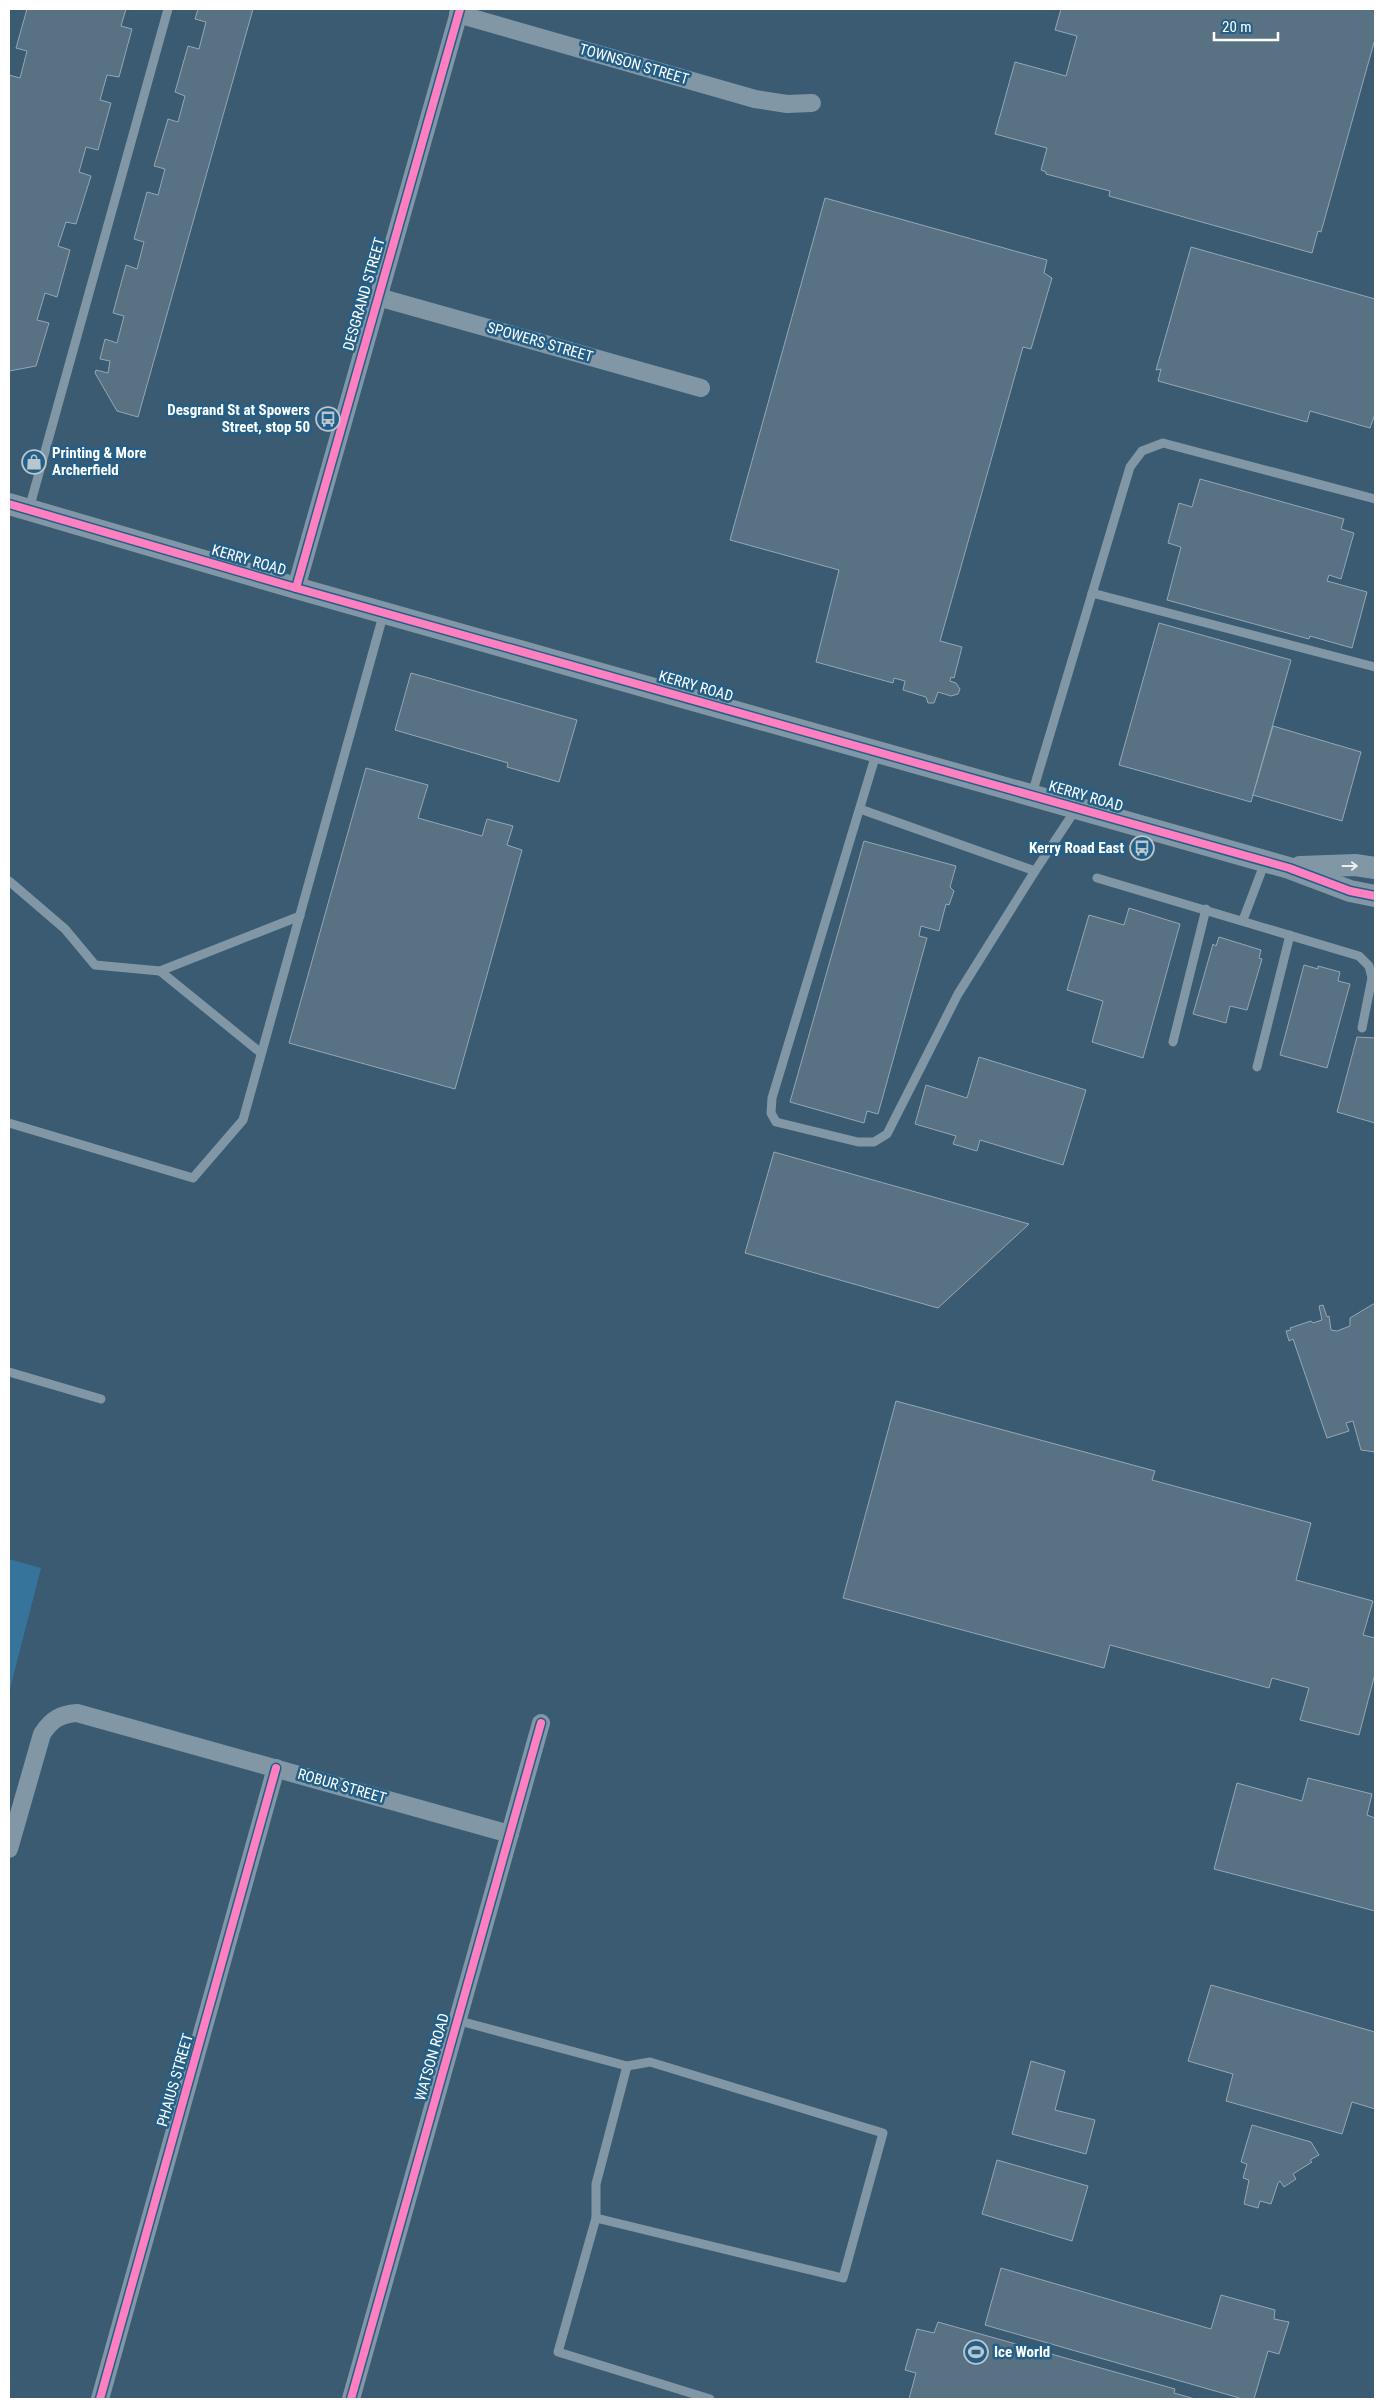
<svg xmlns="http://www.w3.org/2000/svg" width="1384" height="2408" viewBox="0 0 1384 2408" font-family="'Roboto Condensed',sans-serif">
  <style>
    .green { fill: #36749c }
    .building { fill: #587283; stroke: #95a7b4 }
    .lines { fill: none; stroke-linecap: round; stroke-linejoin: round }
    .service { stroke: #8197a6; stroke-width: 9 }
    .minor { stroke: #8197a6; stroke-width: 18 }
    .tertiary { stroke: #8197a6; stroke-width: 22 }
    .cycleway-casing { stroke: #245f87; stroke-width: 11 }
    .cycleway { stroke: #ff80c0; stroke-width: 8 }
    .oneway { stroke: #eceff2 }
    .labels { text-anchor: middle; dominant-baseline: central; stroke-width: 5; stroke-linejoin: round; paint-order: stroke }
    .street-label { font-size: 15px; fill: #fff; stroke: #245f87 }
    .poi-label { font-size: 15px; font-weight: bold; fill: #fff; stroke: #245f87; text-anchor: end }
  </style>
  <rect width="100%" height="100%" fill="#3a5b71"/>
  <polygon class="green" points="9,1559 41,1568 9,1693"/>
  <g class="building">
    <polygon points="27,9 126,9 121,26 132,29 119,77 107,75 100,100 111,103 98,150 86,147 79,172 91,176 76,224 66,222 58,246 70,250 57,297 45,293 37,320 49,323 36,366 9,371 9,75 20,78 27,51 16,48"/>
    <polygon points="198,9 253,9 138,417 117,411 95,373 96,370 108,373 110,361 100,359 105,339 117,343 124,316 113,313 126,265 137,269 144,242 134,239 147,192 158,195 165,169 154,166 168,119 178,122 185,96 175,92 188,46 199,49 206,22 195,19"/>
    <polygon points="1061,9 1375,9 1375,39 1321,232 1318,231 1312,253 1109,196 1110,191 1046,174 1046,172 1041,170 1047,148 995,134 1015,62 1066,76 1077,36 1055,30"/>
    <polygon points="825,198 1047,260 1044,273 1052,278 1031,349 1023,347 940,641 962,647 954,678 951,677 950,681 956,683 960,689 958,694 951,696 938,692 934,703 928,703 926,697 903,690 905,681 894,678 893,683 816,662 839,570 730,540"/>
    <polygon points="1191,247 1375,299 1375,414 1370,428 1310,411 1307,422 1158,381 1161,369 1156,370"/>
    <polygon points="1200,479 1344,519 1341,529 1354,533 1341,579 1329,575 1327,581 1367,592 1352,648 1310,636 1309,639 1167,600 1181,547 1168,543 1179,503 1192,507"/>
    <polygon points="1159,623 1291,660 1251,802 1119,765"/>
    <polygon points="411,673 577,720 559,782 507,767 508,763 395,730"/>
    <polygon points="1273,726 1361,752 1342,821 1253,795"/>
    <polygon points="366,768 428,785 418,818 482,836 487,819 513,826 507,845 522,850 455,1089 289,1043"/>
    <polygon points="864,841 956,866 950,887 954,891 949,905 946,904 939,931 921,926 919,936 927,938 878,1114 867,1111 864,1123 790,1102"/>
    <polygon points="1129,908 1180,924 1143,1058 1092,1042 1103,1001 1067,990 1089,915 1124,925"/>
    <polygon points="1219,937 1261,950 1259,958 1262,959 1247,1010 1230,1006 1226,1023 1193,1014 1213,944 1216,946"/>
    <polygon points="1304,965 1318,969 1318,966 1340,972 1338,981 1350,984 1327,1068 1280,1055"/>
    <polygon points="1357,1037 1375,1038 1375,1123 1337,1112"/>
    <polygon points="979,1057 1086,1090 1063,1165 980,1140 977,1151 953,1144 956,1136 915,1124 926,1085 967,1098"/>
    <polygon points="774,1152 1029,1224 938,1308 745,1253"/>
    <polygon points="1375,1303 1375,1452 1361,1450 1353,1421 1346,1423 1349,1431 1327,1438 1293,1339 1289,1341 1286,1331 1291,1330 1290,1328 1311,1321 1313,1323 1322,1320 1319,1306 1323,1305 1327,1317 1329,1316 1331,1330 1337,1331 1350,1326 1350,1318"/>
    <polygon points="896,1401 1155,1471 1152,1480 1311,1523 1296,1580 1373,1601 1363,1635 1375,1638 1375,1674 1359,1735 1300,1720 1309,1688 1272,1678 1269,1688 1110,1645 1104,1668 843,1598"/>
    <polygon points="1308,1778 1372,1794 1367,1815 1375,1818 1375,1911 1214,1869 1237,1783 1302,1801"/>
    <polygon points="1211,1985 1375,2032 1375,2109 1352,2102 1342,2134 1226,2101 1233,2074 1188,2061"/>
    <polygon points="1031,2061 1065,2071 1055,2110 1095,2120 1086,2154 1012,2134"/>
    <polygon points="1252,2125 1311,2142 1319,2155 1310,2160 1312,2162 1293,2174 1296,2179 1284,2187 1280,2181 1278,2183 1271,2204 1260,2201 1258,2208 1244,2204 1249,2180 1243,2178 1247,2164 1241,2162"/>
    <polygon points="997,2160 1088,2186 1072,2241 982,2214"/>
    <polygon points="1001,2268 1211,2329 1221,2295 1275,2310 1274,2319 1289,2322 1279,2354 1268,2351 1254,2399 1243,2399 985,2325"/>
    <polygon points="938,2322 1175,2389 1174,2393 1195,2399 909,2399 916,2373 905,2370 917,2329 934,2333"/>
  </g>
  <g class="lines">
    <g class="service">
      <polyline points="29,509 168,9"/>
      <polyline points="1092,593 1375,667"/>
      <polyline points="877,751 772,1098 771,1113 776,1122 858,1142 874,1142 887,1134 958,994 1035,871 1076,809"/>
      <polyline points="1032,794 1130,467 1142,451 1163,443 1375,499"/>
      <polyline points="860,809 1035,871"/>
      <polyline points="1097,878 1359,956 1369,966 1372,978 1362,1028"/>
      <polyline points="9,881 65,929 95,965 160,971 300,916"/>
      <polyline points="1243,920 1265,862"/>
      <polyline points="160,971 261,1053"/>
      <polyline points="1173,1042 1206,909"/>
      <polyline points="1257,1067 1290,935"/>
      <polyline points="9,1123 193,1178 243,1120 384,612"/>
      <polyline points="9,1372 101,1399"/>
      <polyline points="456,2020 627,2066 650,2062 883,2133 843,2278 596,2218 558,2352 710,2399"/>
      <polyline points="596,2218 596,2184 627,2066"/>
    </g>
    <g class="minor">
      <polyline points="458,14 755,99 787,104 812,103"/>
      <polyline points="378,297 701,388"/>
      <polyline points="296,588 460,9"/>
      <path d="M9 1849 42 1734C51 1720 60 1714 77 1713L510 1834"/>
      <polyline points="100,2399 276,1768"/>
      <polyline points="351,2399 541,1723"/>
    </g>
    <g class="tertiary">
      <polyline points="9,504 296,588 1289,868 1350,891 1375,896"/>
      <polyline points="1300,867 1355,865 1375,868"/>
    </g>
    <g class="cycleway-casing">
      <g id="cycleway">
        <polyline points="9,504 296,588 1289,868 1350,891 1375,896"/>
        <polyline points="296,588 460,9"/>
        <polyline points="100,2399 276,1768"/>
        <polyline points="351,2399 541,1723"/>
      </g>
    </g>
    <use href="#cycleway" class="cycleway"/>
  </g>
  <defs><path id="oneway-shaft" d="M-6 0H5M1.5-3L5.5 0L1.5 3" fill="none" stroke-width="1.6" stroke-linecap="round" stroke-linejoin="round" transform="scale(1.25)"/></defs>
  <use class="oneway" href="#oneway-shaft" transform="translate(1350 866)"/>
  <defs>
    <g id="bus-ring" transform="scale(1.25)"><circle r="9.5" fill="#245f87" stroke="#bac6cd" stroke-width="1.5"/><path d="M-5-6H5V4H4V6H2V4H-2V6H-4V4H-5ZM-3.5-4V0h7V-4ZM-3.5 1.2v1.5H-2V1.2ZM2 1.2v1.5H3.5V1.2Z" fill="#bac6cd"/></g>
    <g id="shop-ring" transform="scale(1.25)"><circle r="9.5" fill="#245f87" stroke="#bac6cd" stroke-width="1.5"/><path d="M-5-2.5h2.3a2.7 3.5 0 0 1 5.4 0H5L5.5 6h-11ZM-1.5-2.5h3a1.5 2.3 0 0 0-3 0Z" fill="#bac6cd"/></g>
    <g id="stadium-ring" transform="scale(1.25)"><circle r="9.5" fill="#245f87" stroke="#bac6cd" stroke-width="1.5"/><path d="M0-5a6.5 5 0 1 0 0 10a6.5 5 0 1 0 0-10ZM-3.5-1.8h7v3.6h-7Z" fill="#bac6cd"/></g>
  </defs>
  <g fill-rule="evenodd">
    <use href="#bus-ring" x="328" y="419"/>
    <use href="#shop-ring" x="34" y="462"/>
    <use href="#bus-ring" x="1142" y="848"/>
    <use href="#stadium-ring" x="976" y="2352"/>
  </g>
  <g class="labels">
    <g class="street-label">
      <text transform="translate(634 64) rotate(16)">TOWNSON STREET</text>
      <text transform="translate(364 294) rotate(-74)">DESGRAND STREET</text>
      <text transform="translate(540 342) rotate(16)">SPOWERS STREET</text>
      <text transform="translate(249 560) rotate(16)">KERRY ROAD</text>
      <text transform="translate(696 686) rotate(16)">KERRY ROAD</text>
      <text transform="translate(1086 796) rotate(16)">KERRY ROAD</text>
      <text transform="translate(342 1786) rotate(16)">ROBUR STREET</text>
      <text transform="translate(432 2057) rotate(-74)">WATSON ROAD</text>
      <text transform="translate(175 2080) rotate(-74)">PHAIUS STREET</text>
    </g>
    <g class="poi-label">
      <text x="310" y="410">Desgrand St at Spowers<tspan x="310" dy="17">Street, stop 50</tspan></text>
      <text x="52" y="453" text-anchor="start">Printing &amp; More<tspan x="52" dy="17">Archerfield</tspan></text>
      <text x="1124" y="848">Kerry Road East</text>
      <text x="994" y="2352" text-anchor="start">Ice World</text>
    </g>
  </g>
  <rect width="1384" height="2408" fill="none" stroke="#ffffff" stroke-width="20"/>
  <path d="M1214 32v8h64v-8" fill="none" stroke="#ffffff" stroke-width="2.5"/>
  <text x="1222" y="32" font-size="15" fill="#ffffff" stroke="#245f87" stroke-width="4" paint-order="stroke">20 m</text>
</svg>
